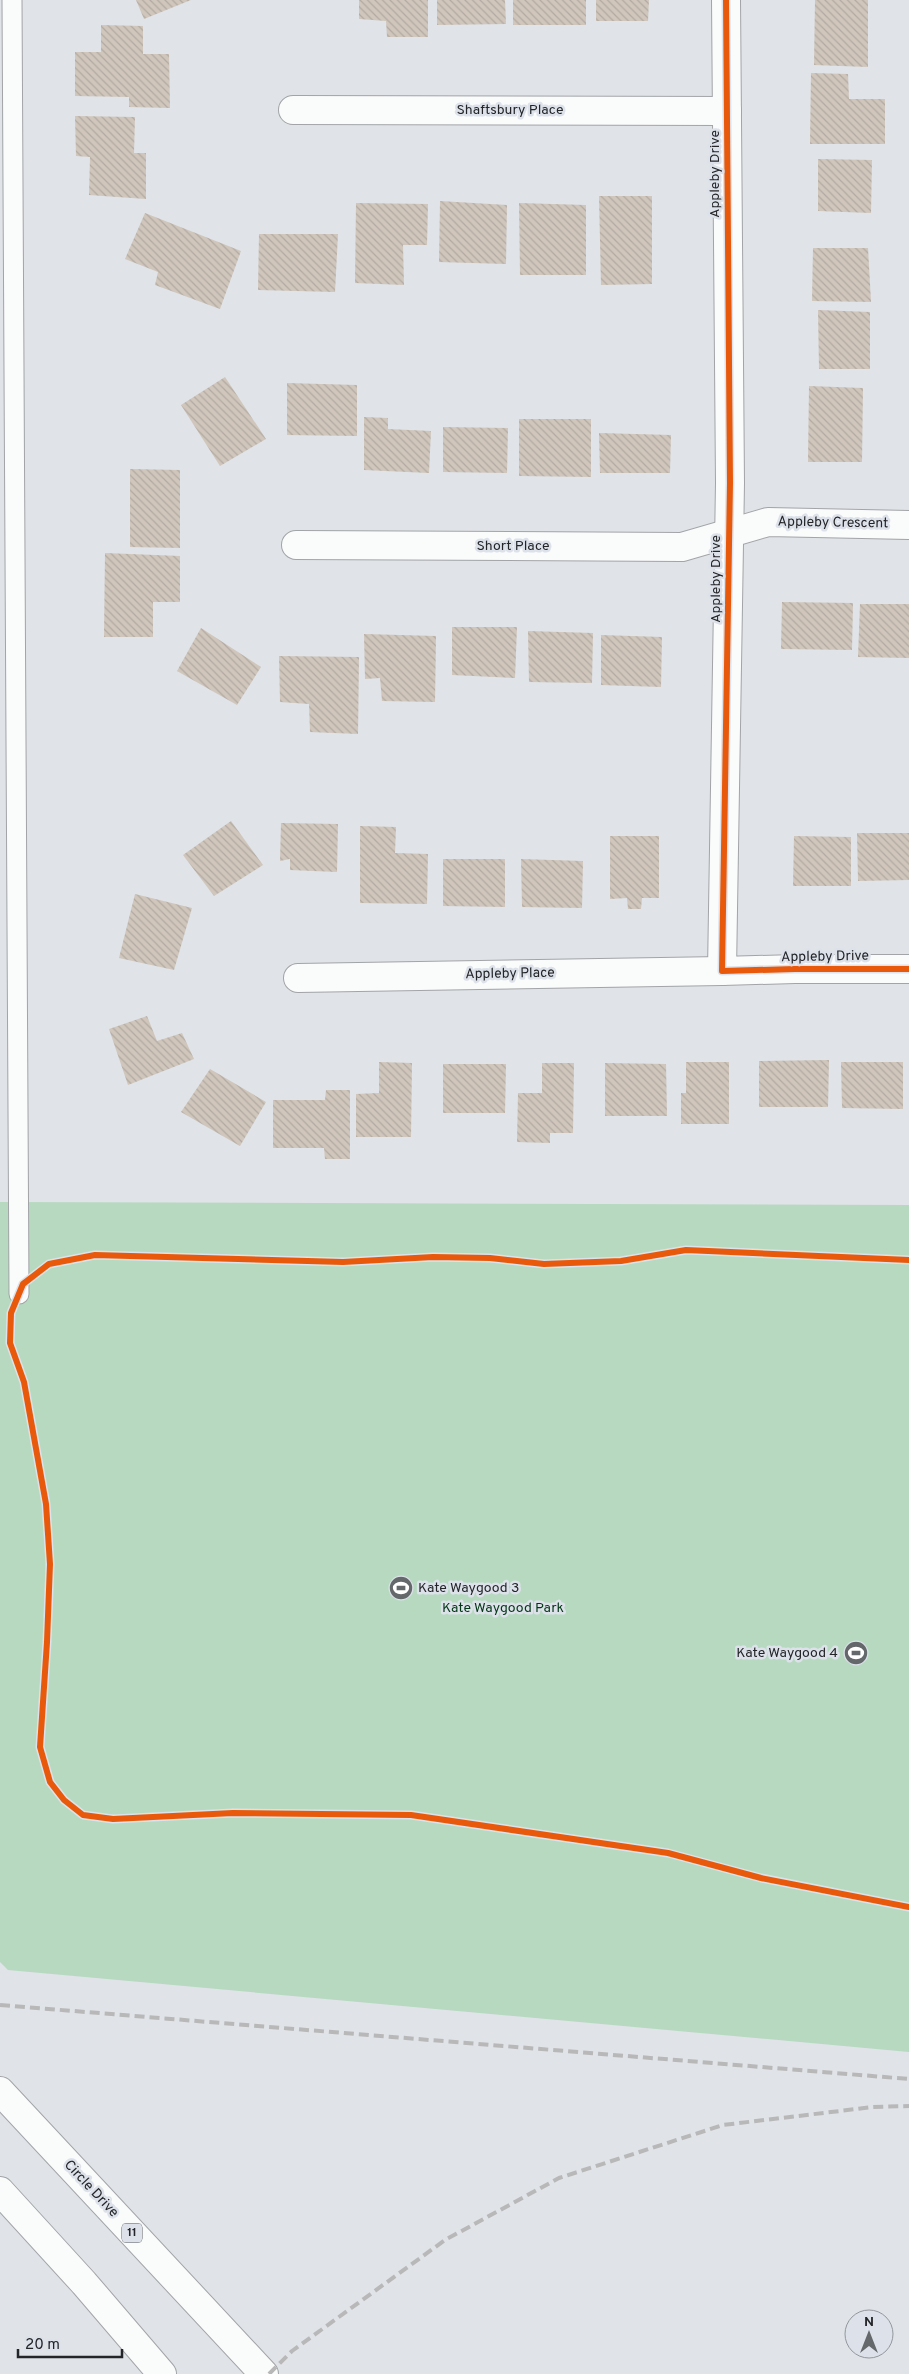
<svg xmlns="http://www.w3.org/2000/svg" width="909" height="2374" viewBox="0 0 909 2374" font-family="Overpass,sans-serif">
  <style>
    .park { fill: #b6d9c0 }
    .building { fill: url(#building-back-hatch) }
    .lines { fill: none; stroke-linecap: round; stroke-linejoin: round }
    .service-casing { stroke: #a2a4a7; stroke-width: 21 }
    .minor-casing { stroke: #a2a4a7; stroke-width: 30 }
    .motorway-casing { stroke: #a2a4a7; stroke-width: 30 }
    .service { stroke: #fafbfb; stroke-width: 19 }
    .minor { stroke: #fafbfb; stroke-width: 28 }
    .motorway { stroke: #fafbfb; stroke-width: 28 }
    .rail { stroke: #b8b8b9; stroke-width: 4; stroke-dasharray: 10 5; stroke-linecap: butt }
    .cycleway-casing { stroke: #dde2ea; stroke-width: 9 }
    .cycleway { stroke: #e8590c; stroke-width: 6 }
    .labels { text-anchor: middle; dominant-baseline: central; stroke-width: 5; stroke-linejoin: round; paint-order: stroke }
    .shield { fill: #dde2ea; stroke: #5b5e62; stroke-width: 1 }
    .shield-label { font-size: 12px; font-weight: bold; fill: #232528 }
    .street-label { font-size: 14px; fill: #232528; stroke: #dde2ea }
    .poi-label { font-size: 14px; fill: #232528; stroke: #dde2ea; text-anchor: start }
    .park-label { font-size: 14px; fill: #003614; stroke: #dde2ea }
  </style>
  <defs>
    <pattern id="building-back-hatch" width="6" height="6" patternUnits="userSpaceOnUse" patternTransform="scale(1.25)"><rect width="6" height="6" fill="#d0c6bc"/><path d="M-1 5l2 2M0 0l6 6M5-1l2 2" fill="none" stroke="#b2aaa2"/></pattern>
  </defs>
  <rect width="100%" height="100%" fill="#e0e3e7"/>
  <polygon class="park" points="0,1202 909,1205 909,2052 8,1970 0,1962"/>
  <g class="building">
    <polygon points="136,0 191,0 144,19"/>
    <polygon points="359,0 428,0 428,37 387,37 386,21 359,19"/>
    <polygon points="437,0 505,0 506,24 437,25"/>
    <rect x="513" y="0" width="73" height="25"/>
    <polygon points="596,0 649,0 648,21 596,21"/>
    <polygon points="815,0 868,0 868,67 814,65"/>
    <polygon points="101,25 143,26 143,54 169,54 170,108 129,107 129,97 75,96 75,52 101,52"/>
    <polygon points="811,73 848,74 849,99 885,99 885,144 810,144"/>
    <polygon points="75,116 135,117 134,153 146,153 146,199 89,195 90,157 76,156"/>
    <polygon points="818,159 872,160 871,213 818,211"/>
    <polygon points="599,196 652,196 652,284 601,285"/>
    <polygon points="440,201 507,205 506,264 439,262"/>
    <polygon points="356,203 428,204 427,245 403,245 404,285 355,283"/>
    <polygon points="519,203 586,205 586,275 520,275"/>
    <polygon points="145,213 241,251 220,309 155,285 158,272 125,259"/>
    <polygon points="259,234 338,234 335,292 258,290"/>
    <polygon points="813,248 868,248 871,302 812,301"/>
    <polygon points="818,310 870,312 870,369 819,369"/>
    <polygon points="225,377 266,439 220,466 181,405"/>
    <polygon points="287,383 357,385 357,436 287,435"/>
    <polygon points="809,386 863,388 862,462 808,462"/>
    <polygon points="364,417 388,418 388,429 431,431 429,473 364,470"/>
    <polygon points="519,419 591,419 591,477 519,476"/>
    <polygon points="443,427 508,428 507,473 443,472"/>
    <polygon points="599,433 671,435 670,473 600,473"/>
    <polygon points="130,469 180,470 180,548 130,547"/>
    <polygon points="105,553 180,556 180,602 153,602 153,637 104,637"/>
    <polygon points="782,602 853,603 852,650 781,649"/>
    <polygon points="860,604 909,604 909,658 858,657"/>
    <polygon points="452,627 517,627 515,678 452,675"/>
    <polygon points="201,628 261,667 237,705 177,671"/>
    <polygon points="528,631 593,633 592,683 529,682"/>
    <polygon points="364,634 436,636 435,702 382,701 380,678 365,679"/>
    <polygon points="601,635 662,637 661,687 601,685"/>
    <polygon points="279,656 359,657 358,734 310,732 309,704 280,702"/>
    <polygon points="231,821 263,865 214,896 183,855"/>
    <polygon points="281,823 338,824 337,872 290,870 290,859 280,861"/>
    <polygon points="360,826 396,827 395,853 428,854 427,904 360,903"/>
    <polygon points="857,833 909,833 909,880 858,881"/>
    <polygon points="610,836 659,836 659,898 642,898 641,909 628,909 627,898 610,899"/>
    <polygon points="794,836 851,837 851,886 793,886"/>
    <polygon points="443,859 505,859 505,907 443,906"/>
    <polygon points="521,859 583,861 582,908 522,907"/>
    <polygon points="135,894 192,908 174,970 119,958"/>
    <polygon points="147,1016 157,1041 182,1033 194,1059 128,1085 109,1029"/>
    <polygon points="829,1060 828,1107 759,1107 759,1061"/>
    <polygon points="379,1062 412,1063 411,1137 356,1137 356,1094 379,1093"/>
    <polygon points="686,1062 729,1062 729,1124 681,1124 681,1093 686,1093"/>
    <polygon points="841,1062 903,1062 903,1109 842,1108"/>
    <polygon points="542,1063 574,1063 573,1133 550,1133 550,1143 517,1142 518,1093 542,1093"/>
    <polygon points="605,1063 666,1064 667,1116 605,1116"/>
    <polygon points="443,1064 506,1064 505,1113 443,1113"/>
    <polygon points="210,1069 266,1102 240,1146 181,1112"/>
    <polygon points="326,1090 350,1090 350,1159 325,1159 324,1148 273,1148 273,1100 325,1100"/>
  </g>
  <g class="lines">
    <g class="service-casing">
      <polyline id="service" points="12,0 19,1294"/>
    </g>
    <g class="minor-casing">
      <g id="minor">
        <polyline points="726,0 730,483 722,971 795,969 909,969"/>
        <polyline points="293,110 727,111"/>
        <polyline points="296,545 682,547 768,522 909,525"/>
        <polyline points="298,978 722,971"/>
      </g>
    </g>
    <g class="motorway-casing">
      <g id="motorway">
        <polyline points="0,2091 264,2374"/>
        <polyline points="0,2191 84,2283 162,2374"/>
      </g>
    </g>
    <use href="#service" class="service"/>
    <use href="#minor" class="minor"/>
    <use href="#motorway" class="motorway"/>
    <g class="rail">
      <polyline points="0,2005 909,2079"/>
      <polyline points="269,2374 292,2351 445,2240 559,2178 723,2125 873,2107 909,2106"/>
    </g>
    <g class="cycleway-casing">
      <g id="cycleway">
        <polyline points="726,0 730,483 722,971 795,969 909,969"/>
        <polyline points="909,1260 686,1250 621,1261 544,1264 490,1258 433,1257 343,1262 95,1255 49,1264 23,1284 11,1313 10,1343 24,1382 46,1504 50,1564 47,1642 40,1747 50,1782 64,1800 83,1815 113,1819 233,1813 411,1815 668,1853 761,1878 909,1907"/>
      </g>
    </g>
    <use href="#cycleway" class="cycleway"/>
  </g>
  <defs>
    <g id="stadium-disc" transform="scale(1.25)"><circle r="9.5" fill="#65686b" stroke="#dde2ea"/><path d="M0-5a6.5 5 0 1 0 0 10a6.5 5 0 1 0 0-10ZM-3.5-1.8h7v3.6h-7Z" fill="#fff"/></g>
  </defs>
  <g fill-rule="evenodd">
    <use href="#stadium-disc" x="401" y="1588"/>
    <use href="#stadium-disc" x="856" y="1653"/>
  </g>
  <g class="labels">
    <rect class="shield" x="122" y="2223.5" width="20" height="19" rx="4"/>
    <g class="shield-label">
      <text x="132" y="2233">11</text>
    </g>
    <g class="street-label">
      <text x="510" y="110">Shaftsbury Place</text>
      <text transform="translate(715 174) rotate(-90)">Appleby Drive</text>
      <text transform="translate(833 523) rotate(1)">Appleby Crescent</text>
      <text x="513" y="546">Short Place</text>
      <text transform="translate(716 579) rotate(-90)">Appleby Drive</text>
      <text transform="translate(825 957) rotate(-1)">Appleby Drive</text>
      <text transform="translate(510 974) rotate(-1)">Appleby Place</text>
      <text transform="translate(91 2189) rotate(47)">Circle Drive</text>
    </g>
    <g class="poi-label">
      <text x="418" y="1588">Kate Waygood 3</text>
      <text x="838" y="1653" text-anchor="end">Kate Waygood 4</text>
    </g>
    <g class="park-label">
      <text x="503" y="1608">Kate Waygood Park</text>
    </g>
  </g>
  <g transform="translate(869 2334)"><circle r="24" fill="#dde2ea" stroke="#93969c"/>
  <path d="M0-4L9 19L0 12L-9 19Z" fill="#65686b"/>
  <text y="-8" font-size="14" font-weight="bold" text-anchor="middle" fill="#232528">N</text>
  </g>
  <path d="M18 2349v8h104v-8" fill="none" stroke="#232528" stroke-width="2.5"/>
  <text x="25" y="2349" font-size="15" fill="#232528" stroke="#dde2ea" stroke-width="4" paint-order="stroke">20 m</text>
</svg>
